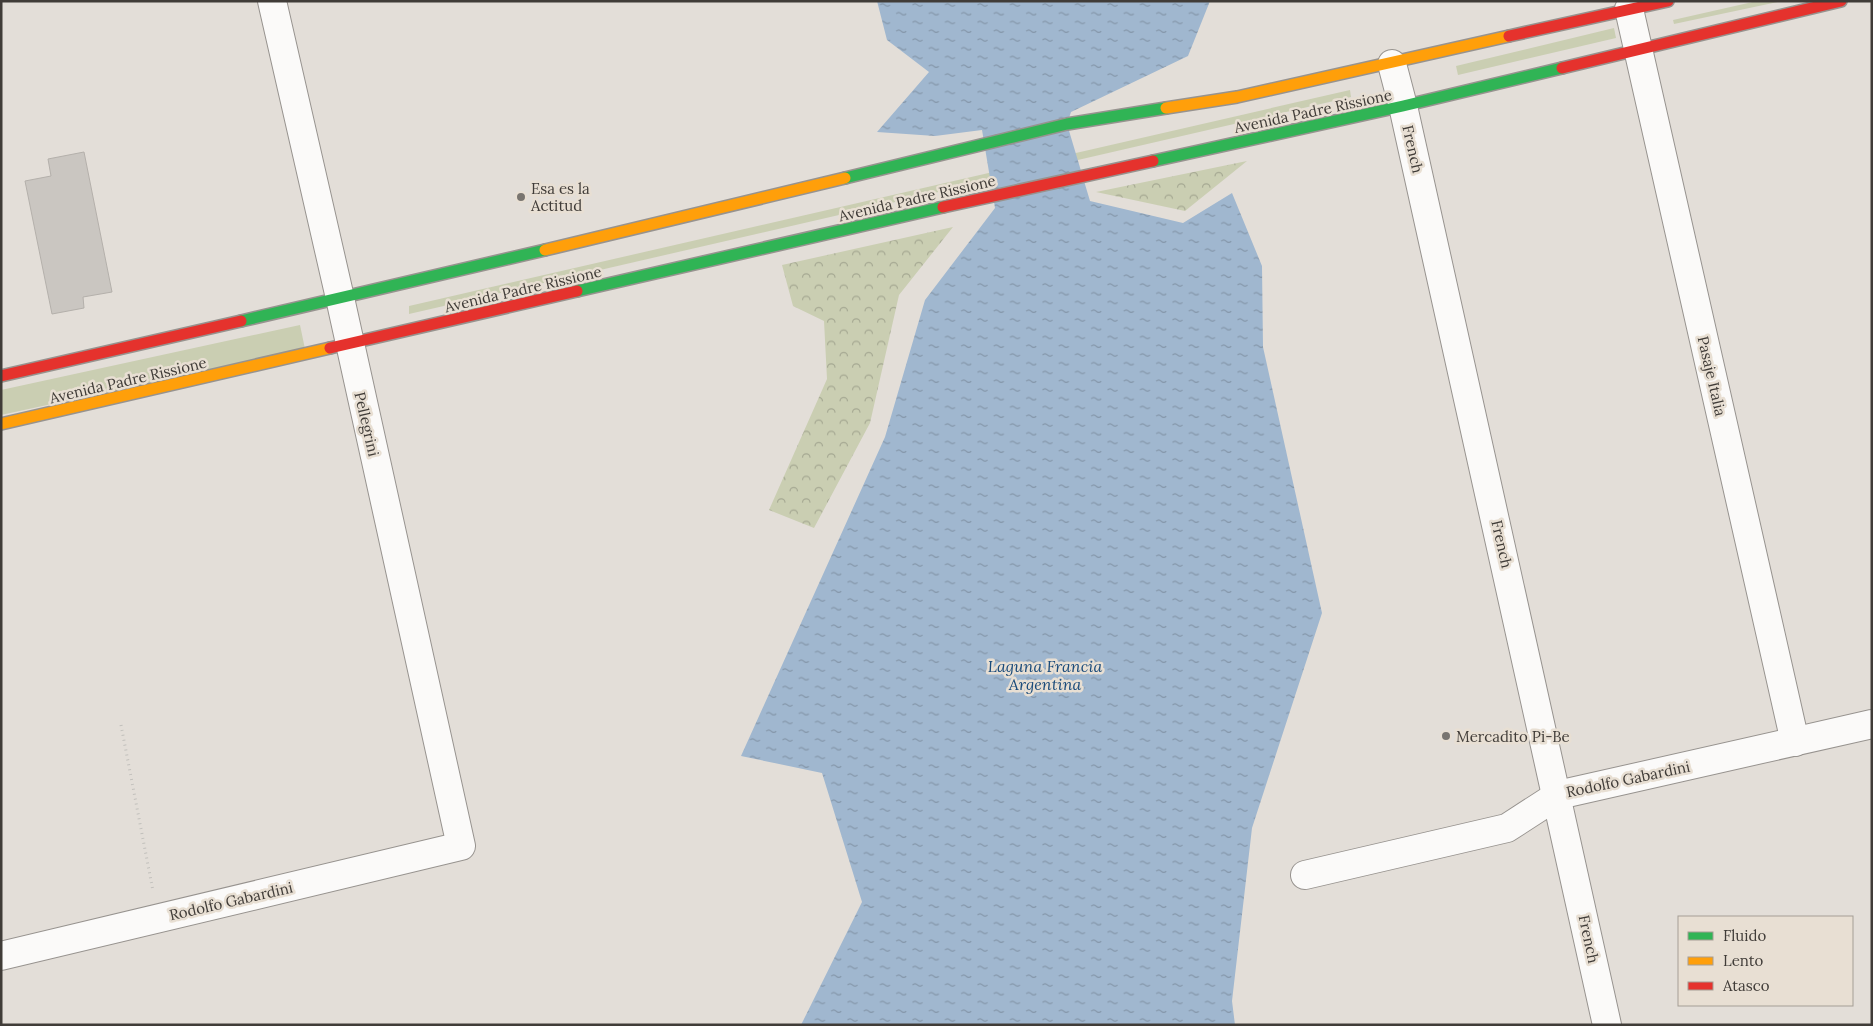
<svg xmlns="http://www.w3.org/2000/svg" width="1873" height="1026" viewBox="0 0 1873 1026" font-family="Lora,serif">
  <style>
    .green { fill: #caceb2 }
    .park { fill: url(#park-crowns) }
    .water { fill: url(#water-ripples) }
    .building { fill: #cac6c1; stroke: #b4b0ab }
    .lines { fill: none; stroke-linecap: round; stroke-linejoin: round }
    .street-casing { stroke: #97938f; stroke-width: 30 }
    .fast-casing { stroke: #97938f; stroke-width: 14 }
    .slow-casing { stroke: #97938f; stroke-width: 14 }
    .jam-casing { stroke: #97938f; stroke-width: 14 }
    .path { stroke: #c2c0bc; stroke-width: 3; stroke-dasharray: 1 4; stroke-linecap: butt }
    .street { stroke: #fbfaf9; stroke-width: 28 }
    .fast { stroke: #30b455; stroke-width: 11 }
    .slow { stroke: #ff9f0a; stroke-width: 11 }
    .jam { stroke: #e5322d; stroke-width: 11 }
    .poi-dot { fill: #797570; stroke: #e8dfd3; stroke-width: 2 }
    .labels { text-anchor: middle; dominant-baseline: central; stroke-width: 5; stroke-linejoin: round; paint-order: stroke }
    .street-label { font-size: 15px; fill: #403c38; stroke: #e8dfd3 }
    .poi-label { font-size: 15px; fill: #403c38; stroke: #e8dfd3; text-anchor: start }
    .water-label { font-size: 16px; font-style: italic; fill: #194a7a; stroke: #e8dfd3 }
  </style>
  <defs>
    <pattern id="park-crowns" width="20" height="18" patternUnits="userSpaceOnUse" patternTransform="scale(1.25)"><rect width="20" height="18" fill="#caceb2"/><path d="M2 6a3 3 0 1 1 6 0M12 15a3 3 0 1 1 6 0" fill="none" stroke="#a5a892"/></pattern>
    <pattern id="water-ripples" width="26" height="14" patternUnits="userSpaceOnUse" patternTransform="scale(1.25)"><rect width="26" height="14" fill="#a0b7cf"/><path d="M2 4q2-2 4 0t4 0M15 11q2-2 4 0t4 0" fill="none" stroke="#8496a9"/></pattern>
  </defs>
  <rect width="100%" height="100%" fill="#e3ded8"/>
  <g class="green">
    <polygon points="1757,1 1782,1 1674,24 1673,20"/>
    <polygon points="1614,28 1616,38 1458,75 1456,66"/>
    <polygon points="1350,90 1351,97 409,314 409,306"/>
    <polygon points="300,325 305,349 1,415 1,390"/>
  </g>
  <g class="park">
    <polygon points="1247,161 1185,211 1096,192"/>
    <polygon points="953,227 899,295 870,423 814,528 769,510 827,379 824,321 793,306 782,265"/>
  </g>
  <polygon class="water" points="877,1 1210,1 1188,56 1071,112 1067,124 1090,201 1183,223 1232,193 1262,266 1263,347 1322,613 1252,828 1232,1001 1235,1025 801,1025 862,902 822,773 741,756 885,437 925,300 995,208 982,130 935,136 877,132 929,72 887,40"/>
  <polygon class="building" points="84,152 112,292 83,297 84,308 52,314 25,181 51,176 48,159"/>
  <g class="lines">
    <g class="street-casing">
      <g id="street">
        <polyline points="1629,9 1795,742"/>
        <polyline points="1392,64 1403,106 1607,1025"/>
        <polyline points="1305,875 1507,828 1558,795 1872,724"/>
        <polyline points="1,956 461,846 340,298 272,1"/>
      </g>
    </g>
    <g class="fast-casing">
      <g id="fast">
        <polyline points="1153,161 1403,106 1562,68"/>
        <polyline points="845,178 1067,124 1166,108"/>
        <polyline points="577,291 943,207"/>
        <polyline points="241,321 545,250"/>
      </g>
    </g>
    <g class="slow-casing">
      <g id="slow">
        <polyline points="1166,108 1237,97 1509,36"/>
        <polyline points="545,250 845,178"/>
        <polyline points="1,424 330,348"/>
      </g>
    </g>
    <g class="jam-casing">
      <g id="jam">
        <polyline points="1509,36 1668,1"/>
        <polyline points="1562,68 1841,1"/>
        <polyline points="943,207 1153,161"/>
        <polyline points="330,348 577,291"/>
        <polyline points="1,376 241,321"/>
      </g>
    </g>
    <polyline class="path" points="121,725 153,891"/>
    <use href="#street" class="street"/>
    <use href="#fast" class="fast"/>
    <use href="#slow" class="slow"/>
    <use href="#jam" class="jam"/>
  </g>
  <g class="poi-dot">
    <circle cx="521" cy="197" r="5"/>
    <circle cx="1446" cy="736" r="5"/>
  </g>
  <g class="labels">
    <g class="street-label">
      <text transform="translate(1313 111) rotate(-12)">Avenida Padre Rissione</text>
      <text transform="translate(1413 149) rotate(77)">French</text>
      <text transform="translate(917 198) rotate(-13)">Avenida Padre Rissione</text>
      <text transform="translate(523 289) rotate(-13)">Avenida Padre Rissione</text>
      <text transform="translate(1712 376) rotate(77)">Pasaje Italia</text>
      <text transform="translate(128 380) rotate(-13)">Avenida Padre Rissione</text>
      <text transform="translate(367 424) rotate(77)">Pellegrini</text>
      <text transform="translate(1502 544) rotate(77)">French</text>
      <text transform="translate(1628 779) rotate(-12)">Rodolfo Gabardini</text>
      <text transform="translate(231 901) rotate(-13)">Rodolfo Gabardini</text>
      <text transform="translate(1589 939) rotate(78)">French</text>
    </g>
    <g class="poi-label">
      <text x="531" y="188">Esa es la<tspan x="531" dy="17">Actitud</tspan></text>
      <text x="1456" y="736">Mercadito Pi-Be</text>
    </g>
    <g class="water-label">
      <text x="1045" y="666">Laguna Francia<tspan x="1045" dy="18">Argentina</tspan></text>
    </g>
  </g>
  <rect width="1873" height="1026" fill="none" stroke="#403c38" stroke-width="5"/>
  <rect x="1678" y="916" width="175" height="90" fill="#e8dfd3" stroke="#a59e95"/>
  <rect x="1688" y="932" width="25" height="8" fill="#30b455" stroke="#a59e95"/>
  <text x="1723" y="941" font-size="15" fill="#403c38">Fluido</text>
  <rect x="1688" y="957" width="25" height="8" fill="#ff9f0a" stroke="#a59e95"/>
  <text x="1723" y="966" font-size="15" fill="#403c38">Lento</text>
  <rect x="1688" y="982" width="25" height="8" fill="#e5322d" stroke="#a59e95"/>
  <text x="1723" y="991" font-size="15" fill="#403c38">Atasco</text>
</svg>
